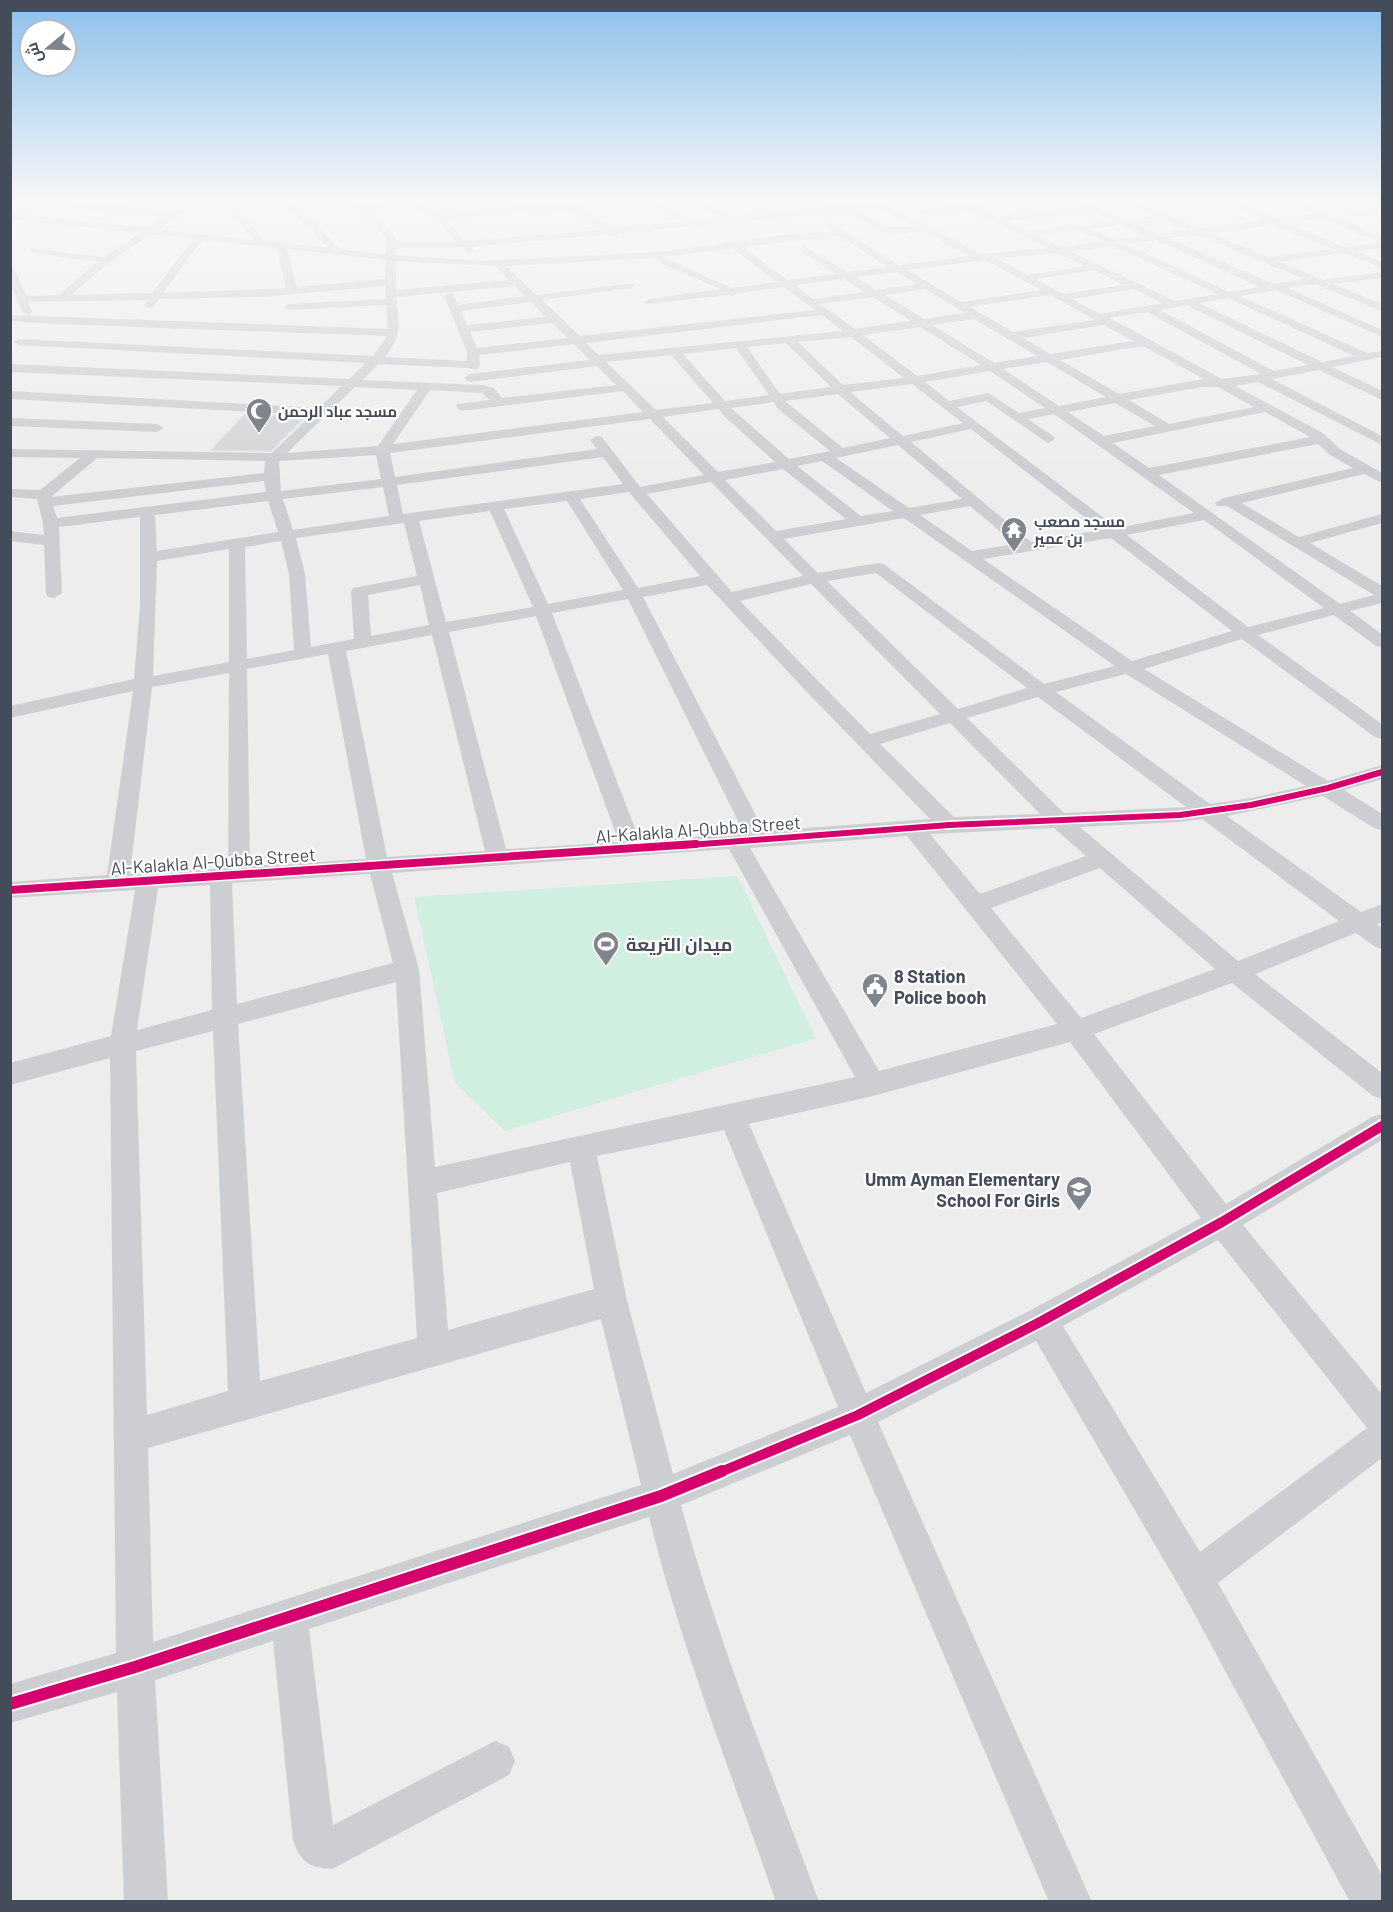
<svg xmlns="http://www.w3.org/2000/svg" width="1393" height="1912" viewBox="0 0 1393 1912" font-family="Barlow,Cairo,sans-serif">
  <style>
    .green { fill: #d0efe1 }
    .building { fill: #d5d5d7; stroke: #dfdfe0; stroke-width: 1.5 }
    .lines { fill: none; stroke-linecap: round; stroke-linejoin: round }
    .minor { fill: #ccced1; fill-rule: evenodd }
    .cycleway-far3-casing { stroke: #fff; stroke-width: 9 }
    .cycleway-far2-casing { stroke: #fff; stroke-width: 11 }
    .cycleway-far1-casing { stroke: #fff; stroke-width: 14 }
    .cycleway-casing { stroke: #fff; stroke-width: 16 }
    .cycleway-far3 { stroke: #d6006c; stroke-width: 6 }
    .cycleway-far2 { stroke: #d6006c; stroke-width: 8 }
    .cycleway-far1 { stroke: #d6006c; stroke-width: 10 }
    .cycleway { stroke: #d6006c; stroke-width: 12 }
    .labels { text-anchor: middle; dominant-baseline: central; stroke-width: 4.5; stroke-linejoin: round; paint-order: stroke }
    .far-poi-label { font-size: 15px; font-weight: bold; fill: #444c5a; stroke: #fff; text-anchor: start }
    .street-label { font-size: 18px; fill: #444c5a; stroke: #fff }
    .poi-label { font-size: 18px; font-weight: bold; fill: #444c5a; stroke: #fff; text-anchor: start }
  </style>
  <rect width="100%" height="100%" fill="#eeeded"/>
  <polygon class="green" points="737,876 816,1038 505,1131 455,1083 414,897"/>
  <polygon class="building" points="245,414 305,417 271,451 211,450"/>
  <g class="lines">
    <g class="minor">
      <path d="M38 201H64L171 212 179 208 183 211 182 213 158 230 254 240 221 201H229L266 241 328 248 282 201H291L340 249 386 255 387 238 371 221 346 201H355L360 204 423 201 420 203 442 215 516 205 512 201H521L531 207 562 204 559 201 573 203 628 201 624 204 580 208 613 228 682 222 647 201H657L693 221 722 218 693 201H703L733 217 879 201H907L910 203 909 205 891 207 981 254 1048 248 968 210 924 215 920 212 921 210 959 205 953 201H963L971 204 1027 201 1023 204 980 208 998 217 1083 207 1072 201H1083L1125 220 1154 216 1121 201H1132L1200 229 1264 220 1225 201H1236L1276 219 1315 214 1289 201H1300L1382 237V248L1357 251 1382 262V268L1344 253 1280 262 1323 280 1382 272V278L1333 284 1382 304V311L1314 284 1288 288 1382 330V337L1276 290 1240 296 1367 353 1382 351V357L1332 367 1382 391V400L1319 370 1272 379 1382 436V445L1258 382 1235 386 1323 433 1340 449 1382 473V483L1364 474 1242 503 1299 537 1382 514V523L1310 543 1382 586V603L1350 611 1382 634V647L1376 646 1334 615 1258 635 1382 724V739L1375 737 1242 639 1144 669 1328 781 1382 765V779L1344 790 1382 814V830L1374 828 1323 796 1227 816 1361 912 1382 904V922L1377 924 1382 928V949L1374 946 1356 933 1255 974 1382 1073V1099L1373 1096 1232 983 1094 1034 1226 1204 1372 1117 1382 1114V1140L1243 1225 1382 1394V1458L1218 1583 1382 1875V1902H1350L1182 1591 1036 1341 878 1422 1092 1902H1049L850 1435 681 1505C717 1640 771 1771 819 1902H776C732 1775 681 1648 649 1517L309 1629 333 1825 495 1741 509 1747 515 1761 509 1775 332 1869C308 1867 302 1863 293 1841L273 1641 155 1680 168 1902H124L117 1692 10 1723V1684L116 1653 110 1058 10 1085V1063L111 1036 135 890 10 898V882L107 875 133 691 10 718V706L134 679 140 605V517L59 527 62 593 54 598 48 597 46 593 44 545 10 541V531L44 535 43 523 37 499 10 497V489L40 490 80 458 10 457V449L272 453 311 415 10 399V391L319 408 341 386 10 372V364L349 379 366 363 19 345 13 342 19 339 373 356 387 336 54 324 10 321V315L388 329 386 305 289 310 284 307 289 304 386 299 385 286 260 297 159 299 153 307 149 308 144 305 148 300 28 302 32 312 31 314H23L10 284V267L15 270 26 296 59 295 97 262 30 252V248L104 257 140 233 10 219V213L147 228 165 217 42 204ZM409 205 432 215 456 241H397L395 236 366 209ZM880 208 915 227H884L856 210ZM569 209 602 230 466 241 446 220 522 210 531 213ZM846 211 879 231 897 234 923 231 969 256 899 265 830 223 825 226 832 231 774 236 671 251 482 261 396 255V247H461L470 254 475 251 471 247 609 234 615 237 619 233ZM1093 212 1114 221 1027 231 1007 221ZM1324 218 1379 242H1380L1346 247 1286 223ZM1163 221 1187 230 1158 234 1135 224ZM1123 225 1146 236 1115 240 1091 229ZM1274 225 1333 249 1269 257 1210 233ZM1079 230 1103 241 1060 247 1037 235ZM151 234 193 239 152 293 71 295 107 264ZM1198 235 1304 279 1273 284 1168 238ZM839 236 888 267 848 272 805 247 802 248V252L836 274 788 280 742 247ZM202 240 277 248 286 288 163 293ZM1156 240 1260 287 1230 292 1124 244ZM1112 246 1217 294 1175 301 1070 251ZM732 248 777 282 732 288 662 257ZM287 249 386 260 385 279 297 287ZM1058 253 1085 266 1027 275 996 258ZM650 258 720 289 650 299 645 302 646 304 728 295 733 296 738 293 784 287 815 310 580 336 542 300 630 288 634 287V283L536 295 506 266ZM985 260 1041 290 961 302 907 270ZM396 261 495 266 509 280 396 290ZM1094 270 1124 285 1063 294 1036 279ZM896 272 917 284 876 290 856 277ZM844 279 864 292 813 299 795 285ZM515 286 525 296 458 305 453 294 449 293 444 296 467 352V361L385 357C403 334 399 324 396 297ZM925 289 965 313 924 319 885 295ZM1134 289 1162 303 1100 314 1072 299ZM1050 295 1095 320 1013 332 970 307ZM873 297 911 321 855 329 820 304ZM1228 298 1354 356 1322 362 1199 303ZM531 302 546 317 467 325 461 311ZM1186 305 1308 365 1274 371 1160 310ZM1147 312 1261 374 1222 379 1110 318ZM822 315 843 331 599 355 586 343ZM974 319 1037 356 994 363 932 325ZM552 323 568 338 477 348 470 332ZM1104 325 1133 341 1050 354 1023 338ZM920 327 981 365 917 376 863 335ZM851 337 904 378 843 385 798 342ZM786 343 831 387 780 394 747 347ZM574 344 590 360 470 374 464 378 470 382 597 366 616 385 502 398 494 388 483 385 362 380 379 364 468 368 477 370 480 365 479 355ZM1143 346 1204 379 1119 394 1060 360ZM736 348 769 395 725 401 683 354ZM671 355 713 403 656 410 606 362ZM1047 362 1106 397 1059 406 1003 369ZM990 371 1045 408 1019 413 988 393 949 401 925 382ZM912 384 963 423 903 436 850 392ZM355 387 417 390 378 446 287 453ZM1202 387H1218L1254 407 1169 424 1129 400ZM430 390 482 393 490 400 457 404 456 407 462 411 623 391 643 412 393 444ZM838 394 840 396 890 438 843 448 785 401ZM986 401 1048 443 1055 439 1053 436 1028 419 1054 414 1194 513 1117 528 957 407ZM774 402 777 408 830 451 789 459 731 408ZM1115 403 1155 426 1104 436 1068 412ZM719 409 722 414 775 462 718 472 663 417ZM1265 412 1310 437 1149 468 1113 443ZM650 419 704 475 640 487 602 437 597 436 590 440 597 449 395 477 390 453ZM971 429 1101 530 1031 542 911 442ZM1318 444 1330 455 1353 468 1224 498 1215 503 1217 506H1227L1374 595 1340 604 1159 475ZM898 445 962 499 909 508 836 458ZM376 455 381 479 281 491 279 461ZM603 457 623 484 403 514 397 485ZM97 458 265 461 264 473 51 497ZM822 461 893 511 861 516 797 466ZM783 469 846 519 776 531 725 480ZM264 481 266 492 57 518 53 506ZM711 482 803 576 732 592 647 494ZM383 487 389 516 293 530 283 499ZM629 492 700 576 638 588 580 499ZM268 501 278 532 157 551 155 515ZM567 501 623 590 548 604 504 509ZM970 506 1015 544 972 551 920 515ZM490 511 533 607 446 622 419 521ZM904 518 1115 666 1044 684 885 565 879 563 818 573 784 539ZM1204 520 1324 608 1248 627 1127 535ZM404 523 417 576 353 588 351 592 354 639 311 647 305 574 296 538ZM1111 538 1232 631 1132 661 983 559ZM281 541 289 574 294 650 247 659 245 547ZM229 549V662L153 676 157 561ZM876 573 1027 688 958 709 827 581ZM811 584 940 714 870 734 740 601ZM420 585 429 625 371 636 368 595ZM707 585 805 690 930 819 764 831 643 597ZM628 599 744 833 640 841 552 613ZM536 616 619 842 506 849 449 632ZM432 635 485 851 387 857 346 651ZM328 654 366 859 250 866 247 669ZM229 673 228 868 130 874 152 687ZM1126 674 1306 786 1251 798 1210 804 1056 692ZM1038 697 1186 807 1064 813 967 718ZM950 723 1040 814 954 817 880 744ZM1202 819 1339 921 1238 961 1080 827 1180 822ZM1054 828 1086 856 980 894 930 834ZM907 836 1057 1024 879 1071 750 848ZM729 849 855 1077 435 1167 419 969 392 873ZM1100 868 1215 969 1081 1018 991 908ZM370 874 393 963 237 1004 232 883ZM210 885 212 1010 137 1030 158 888ZM396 982 417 1338 260 1381 238 1024ZM213 1031 228 1391 147 1415 136 1051ZM1070 1042 1201 1218 1031 1310 866 1393 749 1124 873 1096ZM724 1130 838 1407 673 1474 627 1300 597 1156ZM570 1162 594 1289 448 1330 437 1193ZM1218 1240 1367 1428 1200 1552 1063 1326ZM601 1319 641 1485 153 1642 148 1448Z"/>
      <polygon points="1382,209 1382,215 1349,216 1345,213 1349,210"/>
      <polygon points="10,418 157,424 164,428 157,432 10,426"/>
    </g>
    <g class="cycleway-far3-casing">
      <polyline id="cycleway-far3" points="676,846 949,825 1180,815 1251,805 1328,788 1382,772"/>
    </g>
    <g class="cycleway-far2-casing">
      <polyline id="cycleway-far2" points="10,890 696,844"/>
    </g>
    <g class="cycleway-far1-casing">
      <polyline id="cycleway-far1" points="718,1473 858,1415 1042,1321 1222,1222 1382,1126"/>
    </g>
    <g class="cycleway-casing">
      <polyline id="cycleway" points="10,1704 135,1667 661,1496 722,1471"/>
    </g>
    <use href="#cycleway-far3" class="cycleway-far3"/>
    <use href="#cycleway-far2" class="cycleway-far2"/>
    <use href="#cycleway-far1" class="cycleway-far1"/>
    <use href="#cycleway" class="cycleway"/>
  </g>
  <linearGradient id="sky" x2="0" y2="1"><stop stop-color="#8cc0ea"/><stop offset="0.43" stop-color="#f7f7f7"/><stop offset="1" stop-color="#f7f7f7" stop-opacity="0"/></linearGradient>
  <rect width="1393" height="468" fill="url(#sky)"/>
  <defs>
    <g id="mosque-pin" transform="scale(1.35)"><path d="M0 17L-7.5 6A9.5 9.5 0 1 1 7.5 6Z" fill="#80848d" stroke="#fff"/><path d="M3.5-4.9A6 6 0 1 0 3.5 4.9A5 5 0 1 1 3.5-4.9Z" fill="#fff"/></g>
    <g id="temple-pin" transform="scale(1.35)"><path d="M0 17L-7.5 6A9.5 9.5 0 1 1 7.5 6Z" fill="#80848d" stroke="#fff"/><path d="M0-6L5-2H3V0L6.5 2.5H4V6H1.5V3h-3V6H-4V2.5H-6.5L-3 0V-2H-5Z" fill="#fff"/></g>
    <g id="stadium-pin" transform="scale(1.35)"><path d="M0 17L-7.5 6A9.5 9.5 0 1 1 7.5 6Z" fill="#80848d" stroke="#fff"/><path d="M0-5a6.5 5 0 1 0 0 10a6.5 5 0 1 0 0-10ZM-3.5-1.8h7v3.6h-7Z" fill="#fff"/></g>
    <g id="civic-pin" transform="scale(1.35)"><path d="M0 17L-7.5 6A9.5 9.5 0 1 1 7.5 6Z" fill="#80848d" stroke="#fff"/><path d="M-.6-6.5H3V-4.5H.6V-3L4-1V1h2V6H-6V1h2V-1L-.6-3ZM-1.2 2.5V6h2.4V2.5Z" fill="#fff"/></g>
    <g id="school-pin" transform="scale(1.35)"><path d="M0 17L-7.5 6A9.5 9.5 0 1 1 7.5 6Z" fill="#80848d" stroke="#fff"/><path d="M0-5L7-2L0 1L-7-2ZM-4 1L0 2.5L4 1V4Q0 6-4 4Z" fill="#fff"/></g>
  </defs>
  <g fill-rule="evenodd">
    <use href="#mosque-pin" x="259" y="411"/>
    <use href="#temple-pin" x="1014" y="530"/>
    <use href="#stadium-pin" x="606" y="944"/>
    <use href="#civic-pin" x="875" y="986"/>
    <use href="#school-pin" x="1079" y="1189"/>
  </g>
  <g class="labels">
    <g class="far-poi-label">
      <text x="278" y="411">مسجد عباد الرحمن</text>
      <text x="1034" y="521">مسجد مصعب<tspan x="1034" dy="17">بن عمير</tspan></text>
    </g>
    <g class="street-label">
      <text transform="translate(698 829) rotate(-4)">Al-Kalakla Al-Qubba Street</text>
      <text transform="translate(213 861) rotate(-4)">Al-Kalakla Al-Qubba Street</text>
    </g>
    <g class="poi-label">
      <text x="626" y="944">ميدان التريعة</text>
      <text x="894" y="976">8 Station<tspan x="894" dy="21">Police booh</tspan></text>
      <text x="1060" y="1179" text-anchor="end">Umm Ayman Elementary<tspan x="1060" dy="21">School For Girls</tspan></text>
    </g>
  </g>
  <rect width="1393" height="1912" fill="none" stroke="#444c5a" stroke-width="24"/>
  <g transform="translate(48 48) rotate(251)"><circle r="28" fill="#ffffff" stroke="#b4b7bd" stroke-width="1.5"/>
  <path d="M0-4.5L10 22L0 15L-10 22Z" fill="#80848d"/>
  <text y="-9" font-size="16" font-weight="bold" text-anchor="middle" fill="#444c5a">ش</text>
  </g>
</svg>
